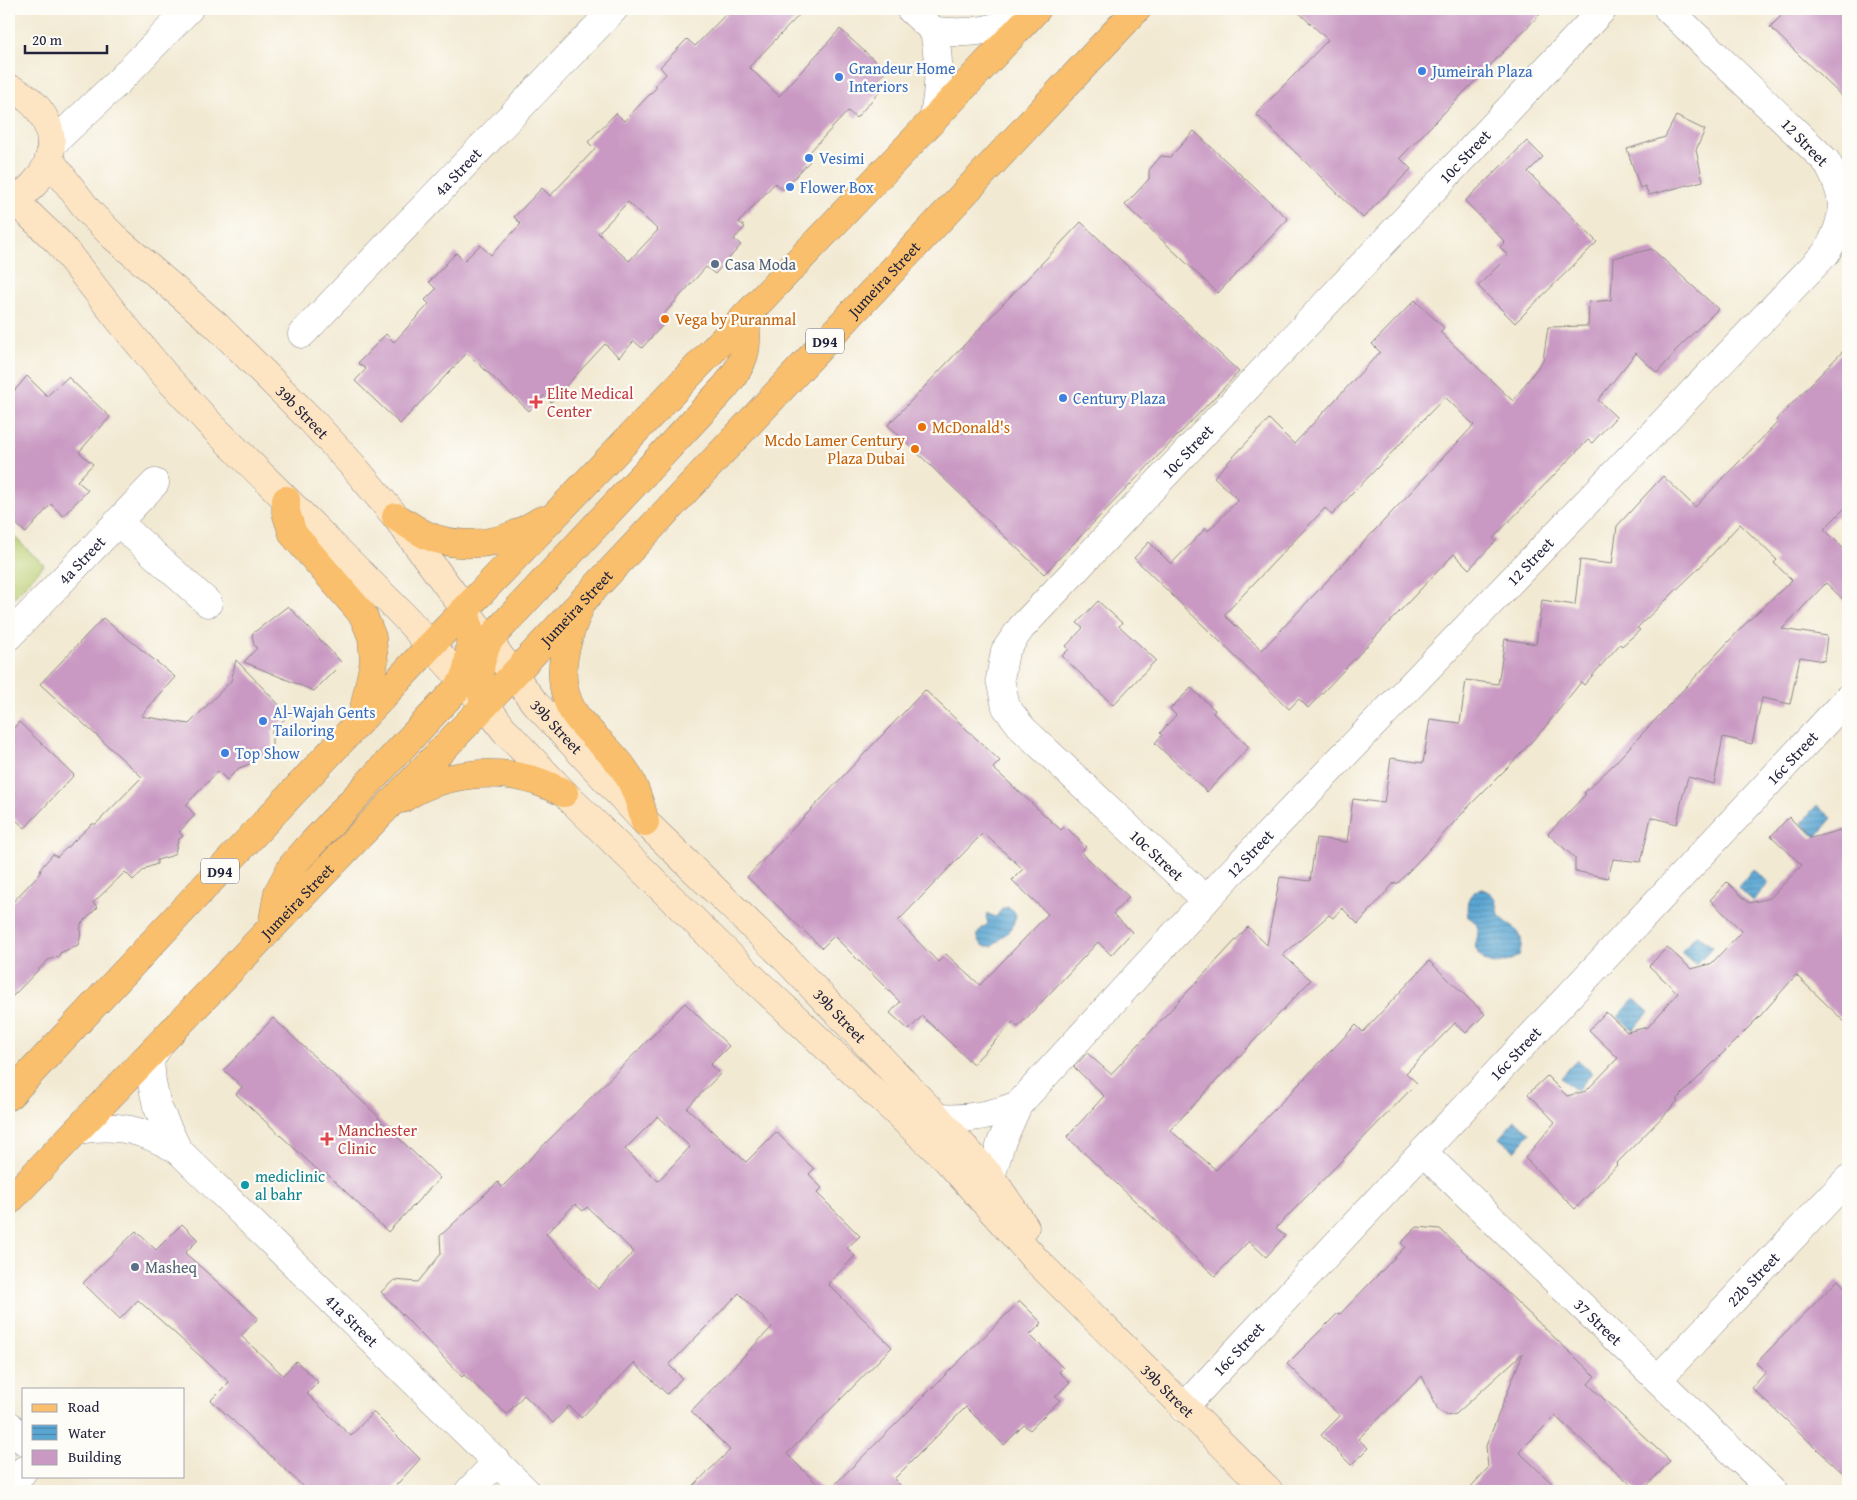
<svg xmlns="http://www.w3.org/2000/svg" width="1857" height="1500" viewBox="0 0 1857 1500" font-family="'Gentium Book Plus',serif">
  <style>
    .green { fill: #b9ce71; stroke: #6e7856 }
    .water { fill: url(#water-rules); stroke: #3e6487 }
    .building { fill: #c999c3; fill-rule: evenodd }
    .lines { fill: none; stroke-linecap: round; stroke-linejoin: round }
    .street-casing { stroke: #8a8686; stroke-width: 29 }
    .secondary-casing { stroke: #8a8686; stroke-width: 29 }
    .primary-casing { stroke: #8a8686; stroke-width: 29 }
    .street { stroke: #fff; stroke-width: 28 }
    .secondary { stroke: #fde5c4; stroke-width: 28 }
    .primary { stroke: #f9bf6c; stroke-width: 28 }
    .shop-dot { fill: #3f7fe0; stroke: #fdfcf7; stroke-width: 2 }
    .service-dot { fill: #5c6f8a; stroke: #fdfcf7; stroke-width: 2 }
    .food-dot { fill: #e8710a; stroke: #fdfcf7; stroke-width: 2 }
    .health-dot { fill: #e0444e; stroke: #fdfcf7; stroke-width: 2 }
    .culture-dot { fill: #0f9aa8; stroke: #fdfcf7; stroke-width: 2 }
    .labels { text-anchor: middle; dominant-baseline: central; stroke-width: 4.5; stroke-linejoin: round; paint-order: stroke }
    .shield { fill: #fdfcf7; stroke: #646373; stroke-width: 1 }
    .shield-label { font-size: 15px; font-weight: bold; fill: #22223b }
    .shop-label { font-size: 16px; fill: #366cbe; stroke: #fdfcf7; text-anchor: start }
    .street-label { font-size: 16px; fill: #22223b; stroke: #fdfcf7 }
    .service-label { font-size: 16px; fill: #4e5e75; stroke: #fdfcf7; text-anchor: start }
    .food-label { font-size: 16px; fill: #c56008; stroke: #fdfcf7; text-anchor: start }
    .health-label { font-size: 16px; fill: #be3a42; stroke: #fdfcf7; text-anchor: start }
    .culture-label { font-size: 16px; fill: #0d838f; stroke: #fdfcf7; text-anchor: start }
  </style>
  <defs>
    <pattern id="water-rules" width="6" height="5" patternUnits="userSpaceOnUse" patternTransform="scale(1.25)"><rect width="6" height="5" fill="#5aa6d3"/><path d="M0 2.5h6" fill="none" stroke="#4a87ac"/></pattern>
  </defs>
  <rect width="100%" height="100%" fill="#fdfcf7"/>
  <filter id="ink" filterUnits="userSpaceOnUse"><feTurbulence type="fractalNoise" baseFrequency=".02" numOctaves="2"/><feDisplacementMap in="SourceGraphic" scale="10" xChannelSelector="R" yChannelSelector="G"/><feConvolveMatrix kernelMatrix="1 2 1 2 8 2 1 2 1" color-interpolation-filters="sRGB"/></filter>
  <filter id="wash" filterUnits="userSpaceOnUse"><feTurbulence type="fractalNoise" baseFrequency=".0096" numOctaves="4" result="noise"/><feDisplacementMap in="SourceGraphic" scale="20" xChannelSelector="R" yChannelSelector="G"/><feGaussianBlur stdDeviation="1.12" result="paint"/><feColorMatrix in="noise" values="0 0 0 0 0 0 0 0 0 0 0 0 0 0 0 0 0 1.4 0 .05"/><feComposite in="paint" operator="in"/></filter>
  <g filter="url(#wash)">
    <rect width="100%" height="100%" fill="#f2e9d2"/>
    <polygon class="green" points="9,532 44,565 9,603"/>
    <g class="water">
      <polygon points="1817,805 1832,818 1816,837 1801,823"/>
      <polygon points="1753,869 1769,883 1753,901 1738,887"/>
      <path d="M1482 889C1496 894 1497 902 1499 915 1514 931 1527 930 1519 956 1500 966 1484 970 1475 946 1479 933 1481 924 1468 917 1466 903 1467 893 1482 889Z"/>
      <path d="M1007 907 1013 910 1016 915 1012 928 993 946H984C973 937 978 930 988 924L986 916 988 914 996 917 1002 909Z"/>
      <polygon points="1697,934 1712,947 1696,965 1681,952"/>
      <polygon points="1634,999 1649,1012 1633,1030 1618,1017"/>
      <polygon points="1577,1059 1592,1073 1577,1091 1561,1078"/>
      <polygon points="1515,1120 1530,1133 1515,1151 1499,1138"/>
    </g>
    <g id="blocks">
      <g class="building">
        <path d="M731 9H805L749 67 779 96 840 29 886 71 875 83 882 89 856 118 848 111 805 157 810 161 783 190 775 183 739 222 745 227 734 239 741 245 715 274 706 267 664 314 669 318 642 348 634 341 619 357 605 344 551 402 544 396 529 411 467 353 400 424 355 381 366 369 358 363 386 334 394 342 429 304 425 300 436 289 429 282 456 253 464 261 480 245 491 255 521 224 514 217 542 188 550 196 595 149 588 142 616 113 624 121 657 87 655 86 666 74 660 67 687 39 695 46ZM628 202 658 230 629 261 598 233Z"/>
        <polygon points="1295,9 1545,9 1400,158 1411,169 1363,218 1256,114 1328,40"/>
        <polygon points="1788,9 1848,9 1848,102 1770,27"/>
        <polygon points="1676,116 1705,130 1696,150 1703,181 1649,195 1645,186 1640,188 1627,149 1665,137"/>
        <polygon points="1194,131 1288,219 1218,293 1125,205 1149,179 1149,170 1161,156 1170,157"/>
        <polygon points="1527,141 1543,157 1528,172 1597,242 1515,323 1478,286 1508,256 1500,247 1505,242 1465,201"/>
        <polygon points="1081,222 1239,372 1044,574 888,425"/>
        <path d="M1652 249 1718 309 1674 352 1675 353 1657 373 1636 353 1598 400 1616 417 1592 443 1588 440 1493 538 1496 541 1469 569 1454 554 1308 708 1299 699 1289 709 1134 558 1149 542 1171 564 1206 528 1208 531 1238 500 1214 477 1269 419 1294 444 1380 352 1372 344 1415 300 1444 328 1440 332 1513 401 1543 360 1548 327 1588 326 1589 302 1611 300 1613 258ZM1445 397 1474 425 1262 650 1224 615 1325 508 1332 515Z"/>
        <polygon points="1848,346 1848,505 1824,529 1848,553 1848,604 1826,583 1782,629 1827,636 1824,661 1800,657 1790,704 1762,698 1752,744 1723,737 1714,784 1688,777 1682,799 1677,824 1651,817 1641,862 1613,859 1608,878 1575,871 1575,858 1548,834 1586,794 1584,793 1612,766 1743,626 1792,580 1774,563 1777,560 1740,524 1700,567 1637,628 1640,630 1622,646 1620,644 1584,685 1581,682 1546,726 1510,765 1471,804 1397,884 1395,882 1358,924 1342,908 1333,918 1329,915 1283,955 1311,980 1170,1130 1216,1170 1356,1025 1363,1032 1429,961 1485,1014 1466,1033 1455,1023 1406,1073 1417,1083 1276,1228 1285,1236 1266,1257 1249,1241 1215,1276 1067,1137 1104,1096 1074,1067 1087,1053 1111,1074 1248,927 1267,945 1280,877 1310,881 1316,838 1347,842 1353,799 1384,803 1391,758 1423,763 1430,719 1460,723 1466,680 1498,684 1505,639 1536,644 1542,600 1575,605 1580,560 1612,564 1617,526 1663,476 1695,507 1778,422 1776,420"/>
        <polygon points="27,376 47,396 68,377 110,417 79,452 93,464 77,481 88,490 63,516 51,504 26,533 9,517 9,397"/>
        <polygon points="1098,601 1122,623 1119,626 1156,660 1113,705 1062,656 1069,649 1066,646 1083,628 1077,623"/>
        <polygon points="288,606 342,663 314,691 244,662 257,648 254,645 252,634"/>
        <polygon points="103,618 175,677 141,716 189,724 231,681 236,660 289,715 272,731 272,746 269,752 251,760 250,764 239,768 227,780 218,771 186,805 195,815 179,832 183,836 178,840 175,853 171,856 157,860 157,864 146,868 133,880 125,872 93,903 98,907 81,924 80,939 78,945 60,953 59,956 48,960 9,1000 9,906 40,873 41,868 53,854 57,857 92,824 96,824 142,777 40,684"/>
        <polygon points="1191,688 1215,710 1213,713 1249,747 1207,792 1155,743 1162,735 1160,733 1176,715 1170,709"/>
        <path d="M925 690 1000 761 993 768 1061 830 1065 826 1086 847 1081 852 1129 897 1113 914 1132 932 1111 955 1098 942 1018 1027 1013 1022 973 1064 922 1016 909 1030 890 1013 900 1002 834 936 822 948 747 877ZM983 833 1023 869 1012 880 1048 914 980 985 946 954 938 962 898 921Z"/>
        <polygon points="19,722 74,775 25,828 9,814 9,733"/>
        <polygon points="1789,817 1811,838 1848,828 1848,1025 1796,975 1761,1015 1676,1100 1678,1101 1616,1164 1617,1165 1575,1209 1525,1158 1555,1122 1528,1094 1547,1076 1567,1096 1586,1091 1618,1058 1589,1030 1606,1012 1627,1032 1648,1027 1678,993 1649,966 1667,947 1691,969 1711,964 1742,931 1710,900 1727,882 1749,903 1770,898 1802,865 1771,836"/>
        <path d="M685 1003 729 1046 710 1065 720 1074 687 1108 746 1162 776 1132 814 1169 809 1174 822 1188 817 1193 860 1236 847 1248 855 1256 828 1284 892 1347 787 1454 824 1491H688L730 1450 691 1411 772 1327 739 1293 669 1365 682 1378 667 1394 634 1363 581 1418 569 1406 553 1423 524 1395 507 1414 464 1375 462 1377 381 1292 394 1280 418 1282 441 1254 440 1236 498 1182 502 1187ZM658 1116 690 1147 658 1181 625 1149ZM575 1204 583 1211 587 1207 634 1252 598 1289 546 1234Z"/>
        <polygon points="273,1018 379,1117 378,1118 440,1178 388,1232 326,1173 324,1176 236,1094 242,1087 224,1070"/>
        <polygon points="182,1224 198,1240 185,1253 258,1318 241,1336 283,1375 296,1361 318,1382 307,1394 351,1436 373,1412 420,1459 391,1491 308,1491 211,1400 229,1382 138,1300 120,1319 83,1283 136,1231 156,1250"/>
        <polygon points="1417,1227 1440,1229 1595,1376 1588,1384 1670,1461 1642,1491 1638,1491 1555,1416 1519,1452 1560,1491 1467,1491 1488,1468 1486,1446 1523,1353 1456,1414 1448,1416 1438,1410 1422,1376 1358,1439 1368,1448 1351,1465 1321,1435 1340,1416 1287,1364 1338,1313 1340,1314 1405,1247 1401,1243"/>
        <polygon points="1838,1280 1848,1291 1848,1478 1752,1388 1766,1372 1756,1363"/>
        <polygon points="1020,1301 1042,1323 1030,1335 1063,1368 1059,1372 1070,1382 1055,1397 1060,1400 1030,1430 1024,1425 1004,1445 966,1407 894,1479 906,1491 828,1491"/>
      </g>
    </g>
  </g>
  <g filter="url(#ink)">
    <use href="#blocks" fill-opacity="0" stroke="#8a8686" stroke-width="1"/>
    <g class="lines">
      <g class="street-casing">
        <g id="street">
          <polyline points="910,9 934,31"/>
          <path d="M934 31C976 35 998 30 1035 10"/>
          <path d="M933 120C940 88 940 63 934 31"/>
          <polyline points="51,145 118,82 189,9"/>
          <path id="s1" d="M302 334 614 9"/>
          <polyline points="118,522 208,603"/>
          <path id="s2" d="M9 636 155 483"/>
          <path id="s3" d="M1206 900 1023 729 1006 707 1000 679 1005 651 1021 628 1603 9"/>
          <polyline points="160,1044 150,1060 152,1083 157,1106 178,1150"/>
          <path d="M938 1118C967 1120 991 1116 1018 1105"/>
          <path id="s4" d="M78 1130C119 1123 143 1130 178 1150L526 1491"/>
          <path id="s5" d="M1423 1152 1773 1491"/>
          <path id="s6" d="M991 1177 1001 1143 1018 1105 1229 875 1826 253C1847 218 1847 196 1826 161L1668 9"/>
          <path id="s7" d="M1658 1379 1848 1179"/>
          <path id="s8" d="M1183 1408 1848 698"/>
          <polyline points="9,1425 24,1441"/>
          <polyline points="9,1488 24,1470"/>
          <polyline points="469,1491 497,1462"/>
        </g>
      </g>
      <g class="secondary-casing">
        <g id="secondary">
          <path d="M9 88C50 104 66 150 34 184 28 191 18 198 9 200"/>
          <path id="s9" d="M49 159 90 213 114 237 217 326 311 420 354 467 396 517 534 702 645 822 784 957 938 1118 991 1177 1025 1227"/>
          <path id="s10" d="M13 199 59 243 121 322 164 374 210 424 403 615 485 705 506 732 564 793 756 981 947 1160 1035 1259 1269 1491"/>
        </g>
      </g>
      <g class="primary-casing">
        <g id="primary">
          <polyline points="286,500 286,512 293,534 363,615 372,637 374,662 362,718"/>
          <path d="M396 517C406 523 416 530 426 535 452 547 488 546 514 535 524 531 533 525 542 520"/>
          <path d="M578 612C563 647 552 688 580 721 594 738 614 753 626 772 636 788 641 805 645 822"/>
          <path d="M485 705C477 681 478 663 489 640L725 387C745 363 749 349 745 317"/>
          <path d="M402 799C440 773 496 767 539 782 548 785 556 789 564 793"/>
          <path d="M272 926 278 892 292 866 307 849 463 682C472 657 472 635 465 610"/>
          <polyline points="9,1096 431,645 933,120 1037,9"/>
          <path id="s11" d="M9 1201 485 705 1137 9"/>
        </g>
      </g>
      <use href="#street" class="street"/>
      <use href="#secondary" class="secondary"/>
      <use href="#primary" class="primary"/>
    </g>
  </g>
  <g class="shop-dot">
    <circle cx="1422" cy="71" r="5"/>
    <circle cx="839" cy="77" r="5"/>
    <circle cx="809" cy="158" r="5"/>
    <circle cx="790" cy="187" r="5"/>
    <circle cx="1063" cy="398" r="5"/>
    <circle cx="263" cy="721" r="5"/>
    <circle cx="225" cy="753" r="5"/>
  </g>
  <g class="service-dot">
    <circle cx="715" cy="264" r="5"/>
    <circle cx="135" cy="1267" r="5"/>
  </g>
  <g class="food-dot">
    <circle cx="665" cy="319" r="5"/>
    <circle cx="922" cy="427" r="5"/>
    <circle cx="915" cy="449" r="5"/>
  </g>
  <g class="health-dot">
    <path d="M533.5 394.5h5v5h5v5h-5v5h-5v-5h-5v-5h5z"/>
    <path d="M324.5 1131.5h5v5h5v5h-5v5h-5v-5h-5v-5h5z"/>
  </g>
  <circle class="culture-dot" cx="245" cy="1185" r="5"/>
  <g class="labels">
    <g class="shield">
      <rect x="806" y="328.5" width="38" height="25" rx="4"/>
      <rect x="201" y="858.5" width="38" height="25" rx="4"/>
    </g>
    <g class="shield-label">
      <text x="825" y="341">D94</text>
      <text x="220" y="871">D94</text>
    </g>
    <g class="shop-label">
      <text x="849" y="68">Grandeur Home<tspan x="849" dy="18">Interiors</tspan></text>
      <text x="1432" y="71">Jumeirah Plaza</text>
      <text x="819" y="158">Vesimi</text>
      <text x="800" y="187">Flower Box</text>
      <text x="1073" y="398">Century Plaza</text>
      <text x="273" y="712">Al-Wajah Gents<tspan x="273" dy="18">Tailoring</tspan></text>
      <text x="235" y="753">Top Show</text>
    </g>
    <g class="street-label">
      <text transform="translate(1805 142) rotate(46)">12 Street</text>
      <text stroke="none"><textPath href="#s3" startOffset="1011">10c Street</textPath></text>
      <text stroke="none"><textPath href="#s1" startOffset="225">4a Street</textPath></text>
      <text stroke="none"><textPath href="#s11" startOffset="1271">Jumeira Street</textPath></text>
      <text stroke="none"><textPath href="#s9" startOffset="359">39b Street</textPath></text>
      <text stroke="none"><textPath href="#s3" startOffset="606">10c Street</textPath></text>
      <text stroke="none"><textPath href="#s2" startOffset="105">4a Street</textPath></text>
      <text stroke="none"><textPath href="#s6" startOffset="824">12 Street</textPath></text>
      <text stroke="none"><textPath href="#s11" startOffset="821">Jumeira Street</textPath></text>
      <text stroke="none"><textPath href="#s9" startOffset="764">39b Street</textPath></text>
      <text stroke="none"><textPath href="#s8" startOffset="891">16c Street</textPath></text>
      <text stroke="none"><textPath href="#s6" startOffset="419">12 Street</textPath></text>
      <text transform="translate(1157 855) rotate(43)">10c Street</text>
      <text stroke="none"><textPath href="#s11" startOffset="416">Jumeira Street</textPath></text>
      <text stroke="none"><textPath href="#s9" startOffset="1169">39b Street</textPath></text>
      <text stroke="none"><textPath href="#s8" startOffset="486">16c Street</textPath></text>
      <text stroke="none"><textPath href="#s7" startOffset="138">22b Street</textPath></text>
      <text stroke="none"><textPath href="#s4" startOffset="348">41a Street</textPath></text>
      <text stroke="none"><textPath href="#s5" startOffset="244">37 Street</textPath></text>
      <text stroke="none"><textPath href="#s8" startOffset="81">16c Street</textPath></text>
      <text stroke="none"><textPath href="#s10" startOffset="1661">39b Street</textPath></text>
    </g>
    <g class="service-label">
      <text x="725" y="264">Casa Moda</text>
      <text x="145" y="1267">Masheq</text>
    </g>
    <g class="food-label">
      <text x="675" y="319">Vega by Puranmal</text>
      <text x="932" y="427">McDonald's</text>
      <text x="905" y="440" text-anchor="end">Mcdo Lamer Century<tspan x="905" dy="18">Plaza Dubai</tspan></text>
    </g>
    <g class="health-label">
      <text x="547" y="393">Elite Medical<tspan x="547" dy="18">Center</tspan></text>
      <text x="338" y="1130">Manchester<tspan x="338" dy="18">Clinic</tspan></text>
    </g>
    <g class="culture-label">
      <text x="255" y="1176">mediclinic<tspan x="255" dy="18">al bahr</tspan></text>
    </g>
  </g>
  <rect width="1857" height="1500" fill="none" stroke="#fdfcf7" stroke-width="30"/>
  <rect x="22" y="1388" width="162" height="90" fill="#fdfcf7" stroke="#a5a5ac"/>
  <rect x="32" y="1404" width="25" height="8" fill="#f9bf6c" stroke="#a5a5ac"/>
  <text x="68" y="1412" font-size="15" fill="#22223b">Road</text>
  <rect x="32" y="1425" width="25" height="15" fill="url(#water-rules)" stroke="#a5a5ac"/>
  <text x="68" y="1438" font-size="15" fill="#22223b">Water</text>
  <rect x="32" y="1450" width="25" height="15" fill="#c999c3" stroke="#a5a5ac"/>
  <text x="68" y="1462" font-size="15" fill="#22223b">Building</text>
  <path d="M25 45v8h82v-8" fill="none" stroke="#22223b" stroke-width="2.5"/>
  <text x="32" y="45" font-size="15" fill="#22223b" stroke="#fdfcf7" stroke-width="4" paint-order="stroke">20 m</text>
</svg>
